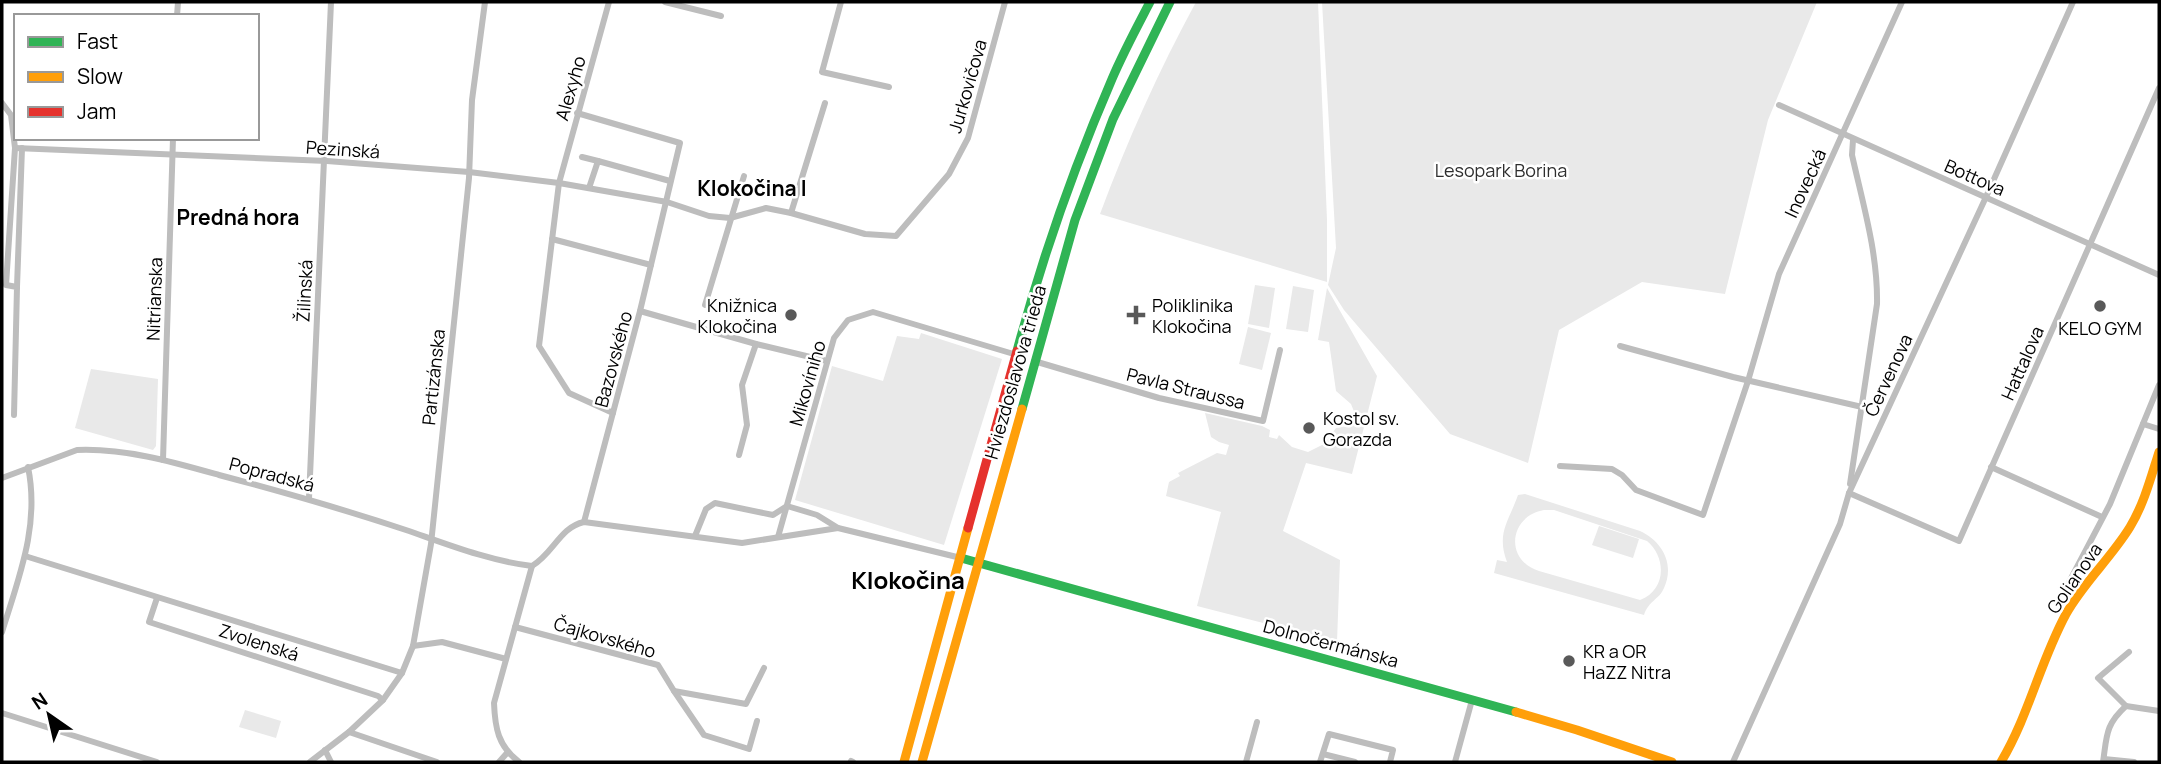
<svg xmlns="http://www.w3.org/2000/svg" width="2161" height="764" viewBox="0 0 2161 764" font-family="Manrope,sans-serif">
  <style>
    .green { fill: #e9e9e9; fill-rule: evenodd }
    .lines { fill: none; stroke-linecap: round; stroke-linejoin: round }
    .street { stroke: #bdbdbd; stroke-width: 6 }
    .fast { stroke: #30b455; stroke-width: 9 }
    .slow { stroke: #ff9f0a; stroke-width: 9 }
    .jam { stroke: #e5322d; stroke-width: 9 }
    .poi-dot { fill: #595959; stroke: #fff; stroke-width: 2.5 }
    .labels { text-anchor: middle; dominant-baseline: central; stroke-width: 5; stroke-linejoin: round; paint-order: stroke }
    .street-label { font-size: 18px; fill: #000; stroke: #fff }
    .park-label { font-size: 18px; fill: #2e2e2e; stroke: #fff }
    .poi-label { font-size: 18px; fill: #000; stroke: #fff; text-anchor: start }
    .quarter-label { font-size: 21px; font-weight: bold; fill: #000; stroke: #fff }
    .district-label { font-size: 24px; font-weight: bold; fill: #000; stroke: #fff }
  </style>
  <rect width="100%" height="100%" fill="#fff"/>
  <g class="green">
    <path d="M1196 2H1318L1327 220V282L1100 214C1127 141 1159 70 1196 2Z"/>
    <polygon points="1322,2 1817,2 1768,120 1725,294 1642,282 1559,330 1528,463 1450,434 1344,310 1328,285 1336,248"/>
    <polygon points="1255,285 1275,288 1269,328 1248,324"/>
    <polygon points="1293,286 1314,290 1308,332 1286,329"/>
    <polygon points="1327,288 1377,376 1352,474 1306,463 1283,531 1340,560 1337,642 1197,606 1221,512 1166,496 1169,482 1180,476 1178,473 1217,453 1226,455 1229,445 1219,442 1211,437 1205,413 1262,426 1270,430 1269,437 1277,439 1279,435 1292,447 1308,452 1324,444 1336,428 1359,424 1351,404 1336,391 1329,342 1318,340"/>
    <polygon points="1248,327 1271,333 1262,370 1239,364"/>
    <polygon points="921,333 1002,359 944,545 795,500 832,366 883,381 897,336 919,339"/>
    <polygon points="91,369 158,379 156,446 153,450 75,428"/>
    <path d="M1525 494 1640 531C1662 541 1675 564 1664 588 1659 600 1649 600 1644 615L1494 573 1497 560 1507 562C1496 533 1509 521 1518 495ZM1544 510H1554L1647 541C1667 558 1666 590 1640 600L1539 571C1504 560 1509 516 1544 510Z"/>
    <polygon points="1599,526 1639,539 1633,558 1592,545"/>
    <polygon points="245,710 281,721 276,738 239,727"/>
  </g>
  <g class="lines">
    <g class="street">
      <polyline points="609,2 559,183 539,346 569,393 613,413"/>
      <polyline points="665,2 721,16"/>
      <polyline points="841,2 822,72 889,87"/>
      <polyline points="177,16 178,2"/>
      <polyline points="2,103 11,115 15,148 6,285 17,287 14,415"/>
      <polyline points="1779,105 2159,275"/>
      <polyline points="577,113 680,143 640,311 584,522"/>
      <polyline points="15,148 327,161 469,172 559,183 667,202 709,216 730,218 766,208 791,213 865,234 896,236 949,174 968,138 1005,2"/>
      <polyline points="582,157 598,161"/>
      <polyline points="589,188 598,161 670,181"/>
      <polyline points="791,213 825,103"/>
      <polyline points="552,239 651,265"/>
      <polyline points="17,287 22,148"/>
      <polyline points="705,305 744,176"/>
      <polyline points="640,311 756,344 827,361"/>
      <polyline points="1620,346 1733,377 1862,407"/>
      <polyline points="1034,361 1159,398 1263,421 1280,350"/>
      <polyline points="2143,424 2159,429"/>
      <polyline points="739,455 747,425 742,385 756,344"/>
      <polyline points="163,460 173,138"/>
      <polyline points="1560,466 1612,469 1622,475 1636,490 1703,515 1748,381 1779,274 1902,2"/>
      <polyline points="1991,467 2102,517"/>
      <path d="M2 478 77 450C125 448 173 462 219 475 283 492 346 510 409 531 449 545 490 561 532 566"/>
      <path d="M1850 484 1877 304C1878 254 1863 204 1852 155L1853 140"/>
      <polyline points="1849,493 1959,541 2159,88"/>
      <polyline points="309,498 331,2"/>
      <polyline points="695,536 706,509 715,503 773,515 787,506 817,515 838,528 961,558"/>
      <polyline points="778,537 834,338 848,320 873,312 1017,355"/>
      <polyline points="25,556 402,673"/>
      <polyline points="2066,588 2110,504 2159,385"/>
      <polyline points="157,598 149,622 378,696 383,700"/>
      <polyline points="515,627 658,665 674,691 746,704 764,668"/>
      <path d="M2 632C19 577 40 525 28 467"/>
      <polyline points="413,646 442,642 506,659"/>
      <polyline points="674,691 704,735 749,749 757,721"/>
      <polyline points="2126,706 2098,678 2129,652"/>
      <polyline points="2,713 157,762"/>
      <polyline points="349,732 437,762"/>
      <polyline points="325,750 331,762"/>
      <polyline points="1323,754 1355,762"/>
      <polyline points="2104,759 2134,762"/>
      <polyline points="851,761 853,762"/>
      <polyline points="310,762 349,732 383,700 402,673 413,646 431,544 469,178 472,100 485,2"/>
      <polyline points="499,762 507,753"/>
      <path d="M519 762C498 746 495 728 494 703L532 566C553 554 560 527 584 522L742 543 838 528"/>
      <polyline points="1246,762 1257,722"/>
      <polyline points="1320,762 1329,734 1393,750 1390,762"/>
      <polyline points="1455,762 1472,700"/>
      <polyline points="1733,762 1840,524 1849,493 1986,197 2073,2"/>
      <path d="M2103 762C2107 736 2105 725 2126 706L2159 711"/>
    </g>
    <g class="fast">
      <path d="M1017 351C1042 258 1074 167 1112 79 1123 53 1137 27 1150 2"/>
      <polyline points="1022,409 1075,220 1113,119 1170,2"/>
      <polyline points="961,558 1516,712"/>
    </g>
    <g class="slow">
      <polyline points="1516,712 1577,730 1672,762"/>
      <polyline points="904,762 968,528"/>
      <polyline points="922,762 1022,409"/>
      <path d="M2001 762C2029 715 2040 662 2066 614 2084 582 2111 558 2130 527 2144 504 2151 477 2159 452"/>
    </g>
    <polyline class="jam" points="968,528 1017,351"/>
  </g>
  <g class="poi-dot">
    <circle cx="2100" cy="306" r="7"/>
    <circle cx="791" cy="315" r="7"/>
    <path d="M1132.5 304.5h7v7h7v7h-7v7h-7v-7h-7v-7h7z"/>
    <circle cx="1309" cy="428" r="7"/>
    <circle cx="1569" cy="661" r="7"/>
  </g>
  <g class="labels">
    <g class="street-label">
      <text transform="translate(967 86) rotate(-74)">Jurkovičova</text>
      <text transform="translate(570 88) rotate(-74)">Alexyho</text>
      <text transform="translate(343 149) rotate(4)">Pezinská</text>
      <text transform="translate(1975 177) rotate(24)">Bottova</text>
      <text transform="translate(1805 183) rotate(-65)">Inovecká</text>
      <text transform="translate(304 291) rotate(-87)">Žilinská</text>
      <text transform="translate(154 299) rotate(-88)">Nitrianska</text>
      <text transform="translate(613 359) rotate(-75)">Bazovského</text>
      <text transform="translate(2022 363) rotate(-66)">Hattalova</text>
      <text transform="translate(1015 372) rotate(-74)">Hviezdoslavova trieda</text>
      <text transform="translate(1888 375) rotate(-65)">Červenova</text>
      <text transform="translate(433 377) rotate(-84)">Partizánska</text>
      <text transform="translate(807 383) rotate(-74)">Mikovíniho</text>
      <text transform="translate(1186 388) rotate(14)">Pavla Straussa</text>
      <text transform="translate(272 474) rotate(15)">Popradská</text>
      <text transform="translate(2074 578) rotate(-55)">Golianova</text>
      <text transform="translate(605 637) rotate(16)">Čajkovského</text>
      <text transform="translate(259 642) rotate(18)">Zvolenská</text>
      <text transform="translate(1331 643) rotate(15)">Dolnočermánska</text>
    </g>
    <g class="park-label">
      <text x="1501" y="170">Lesopark Borina</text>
    </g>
    <g class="poi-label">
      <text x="777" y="305" text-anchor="end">Knižnica<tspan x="777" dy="21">Klokočina</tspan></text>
      <text x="1152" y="305">Poliklinika<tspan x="1152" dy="21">Klokočina</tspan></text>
      <text x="2100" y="328" text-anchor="middle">KELO GYM</text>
      <text x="1323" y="418">Kostol sv.<tspan x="1323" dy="21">Gorazda</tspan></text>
      <text x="1583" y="651">KR a OR<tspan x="1583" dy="21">HaZZ Nitra</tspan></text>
    </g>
    <g class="quarter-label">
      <text x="752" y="188">Klokočina I</text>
      <text x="238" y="217">Predná hora</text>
    </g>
    <g class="district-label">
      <text x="908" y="579">Klokočina</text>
    </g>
  </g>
  <rect width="2161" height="764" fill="none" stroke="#000000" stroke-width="7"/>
  <rect x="14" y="14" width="245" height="126" fill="#ffffff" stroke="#999999" stroke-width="2"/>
  <rect x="28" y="37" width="35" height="10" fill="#30b455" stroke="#999999" stroke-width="2"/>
  <text x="77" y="49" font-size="21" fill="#000000">Fast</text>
  <rect x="28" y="72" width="35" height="10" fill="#ff9f0a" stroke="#999999" stroke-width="2"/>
  <text x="77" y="84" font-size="21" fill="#000000">Slow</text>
  <rect x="28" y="107" width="35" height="10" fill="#e5322d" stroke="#999999" stroke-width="2"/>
  <text x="77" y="119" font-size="21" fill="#000000">Jam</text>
  <g transform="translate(49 715) rotate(326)" stroke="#ffffff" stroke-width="5" paint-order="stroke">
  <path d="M0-5L12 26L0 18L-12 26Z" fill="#000000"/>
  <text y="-10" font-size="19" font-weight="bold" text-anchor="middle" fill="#000000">N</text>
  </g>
</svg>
